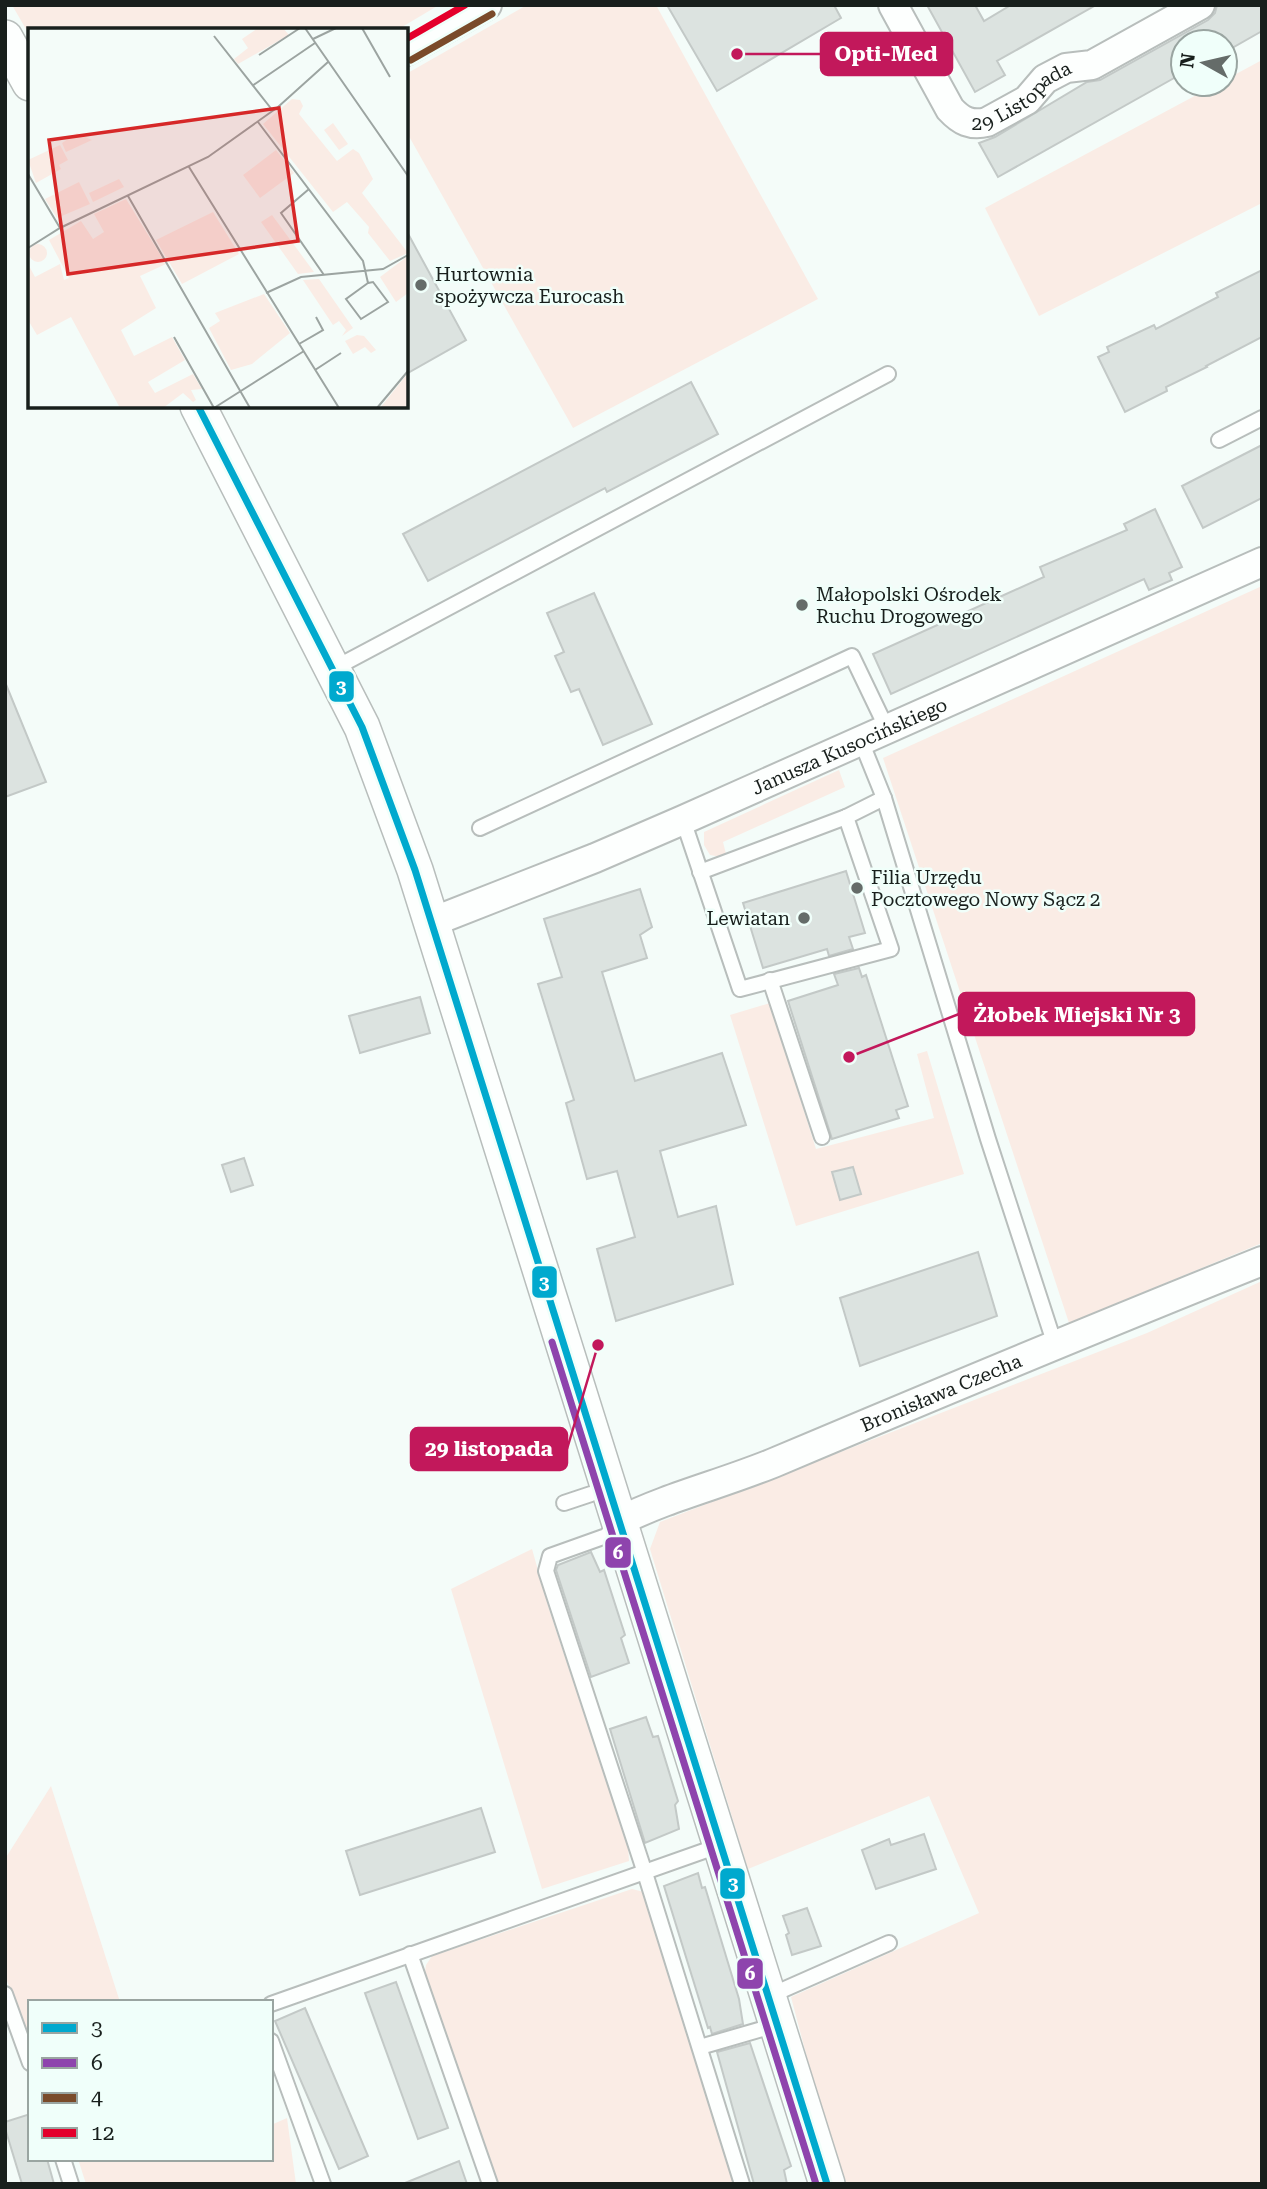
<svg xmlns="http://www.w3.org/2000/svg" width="1267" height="2189" viewBox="0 0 1267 2189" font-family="'Roboto Serif',serif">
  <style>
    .green { fill: #faece5 }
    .building { fill: #dce3e0; stroke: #c3c9c7; stroke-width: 2 }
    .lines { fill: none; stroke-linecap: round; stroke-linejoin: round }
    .service-casing { stroke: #b8bebc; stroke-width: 18 }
    .minor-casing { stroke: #b8bebc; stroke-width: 32 }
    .tertiary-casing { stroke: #b8bebc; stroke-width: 38 }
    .service { stroke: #fdfffe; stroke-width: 14 }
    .minor { stroke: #fdfffe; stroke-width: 28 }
    .tertiary { stroke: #fdfffe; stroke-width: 35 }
    .bus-1-casing { stroke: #f0fffa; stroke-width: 12 }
    .bus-2-casing { stroke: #f0fffa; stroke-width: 12 }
    .bus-3-casing { stroke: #f0fffa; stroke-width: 12 }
    .bus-4-casing { stroke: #f0fffa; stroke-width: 12 }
    .bus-1 { stroke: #00a9ce; stroke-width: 7 }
    .bus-2 { stroke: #8e44ad; stroke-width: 7 }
    .bus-3 { stroke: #7a4b2a; stroke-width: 7 }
    .bus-4 { stroke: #e4002b; stroke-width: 7 }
    .poi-dot { fill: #656c69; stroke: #f0fffa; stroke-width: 2.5 }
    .labels { text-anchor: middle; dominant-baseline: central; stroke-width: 5; stroke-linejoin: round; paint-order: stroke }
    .street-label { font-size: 19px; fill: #181f1c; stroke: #f0fffa }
    .poi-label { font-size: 19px; fill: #181f1c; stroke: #f0fffa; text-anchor: start }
    .inset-road { fill: none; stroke: #9ca4a1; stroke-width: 2 }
    .view { fill: #d62828; fill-opacity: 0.15; stroke: #d62828; stroke-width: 3.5 }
    .inset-edge { fill: none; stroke: #181f1c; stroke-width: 3.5 }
    .leader { fill: none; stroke: #c2185b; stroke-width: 2.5 }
    .callout-dot { fill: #c2185b; stroke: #f0fffa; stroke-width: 2.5 }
    .callout { fill: #c2185b; stroke: #c2185b; stroke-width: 2.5 }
    .callout-label { font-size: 21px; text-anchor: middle; font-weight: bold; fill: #fff }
    .line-badge { stroke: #f0fffa; stroke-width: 2.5 }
    .badge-label { font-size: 19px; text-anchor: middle; font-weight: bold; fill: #fff }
  </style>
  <rect width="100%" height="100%" fill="#f4fcf9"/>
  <g class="green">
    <polygon points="12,5 439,5 397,30 30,30 30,36"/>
    <polygon points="527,5 656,5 818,299 573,428 406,131 406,74"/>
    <polygon points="1262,60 1262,203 1039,316 985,208 1217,84 1225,84 1225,80"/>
    <polygon points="1262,586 1262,1243 1069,1323 883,758"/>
    <polygon points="839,770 845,787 723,842 727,858 710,855 704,845 704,832"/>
    <polygon points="770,1003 816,1149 934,1118 917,1054 927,1051 964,1174 796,1226 730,1015"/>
    <polygon points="1262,1281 1262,2184 843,2184 838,2175 791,1997 979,1913 929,1796 748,1869 650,1549 660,1522 1147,1333"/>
    <polygon points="532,1549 549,1609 628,1845 629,1861 542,1889 451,1589"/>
    <polygon points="51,1786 120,2002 30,2002 30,2039 5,1976 5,1859"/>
    <polygon points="632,1889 644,1892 672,1986 735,2184 497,2184 424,1978 426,1965 432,1956"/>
    <polygon points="287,2118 296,2184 86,2184 78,2159 271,2159 271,2125"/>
  </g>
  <g class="building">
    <polygon points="667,5 834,5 841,18 717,91"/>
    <polygon points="927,5 975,5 984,21 1011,5 1096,5 997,61 1005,75 975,92"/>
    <polygon points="1217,5 1262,5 1262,31 1225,52 1225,42 1183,42 1183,73 998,177 979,143 995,137 1087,82 1100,80 1208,20 1215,13"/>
    <polygon points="406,230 466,340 406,374"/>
    <polygon points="1262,270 1262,337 1206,366 1207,367 1166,387 1167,391 1125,412 1098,357 1109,352 1107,347 1154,325 1156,329 1218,297 1216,293"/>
    <polygon points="691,382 718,434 607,492 605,488 428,581 403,534"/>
    <polygon points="1262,445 1262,498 1203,528 1182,486"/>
    <polygon points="1155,509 1182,567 1169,573 1172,580 1149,590 1144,579 891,694 873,654 1044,577 1040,567 1127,530 1124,524"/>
    <polygon points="594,593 652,724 603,745 579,689 571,692 555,656 564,652 547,613"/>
    <polygon points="5,682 46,782 5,797"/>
    <polygon points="846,871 865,933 849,937 853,949 829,956 827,949 763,968 743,903"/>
    <polygon points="640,889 652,927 640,935 647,958 602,972 635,1081 722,1053 746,1125 660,1151 678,1217 716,1206 733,1284 616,1321 597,1249 635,1237 617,1171 587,1179 566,1103 574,1100 538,984 562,977 544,919"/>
    <polygon points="859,968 862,977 866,975 908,1106 896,1110 899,1118 832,1139 788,1001 838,985 834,974"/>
    <polygon points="420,997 430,1033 360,1053 349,1016"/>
    <polygon points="244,1158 253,1185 231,1192 222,1165"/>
    <polygon points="853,1167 861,1194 840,1200 832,1172"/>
    <polygon points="978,1252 997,1316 860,1366 840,1298"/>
    <polygon points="591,1552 600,1572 604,1570 625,1635 621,1638 629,1663 591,1677 556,1570 558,1565"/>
    <polygon points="646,1717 653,1737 658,1736 678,1801 675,1805 679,1829 645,1843 610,1729"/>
    <polygon points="481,1808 495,1852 360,1895 346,1851"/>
    <polygon points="924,1834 936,1869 876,1889 862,1850 889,1839 891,1845"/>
    <polygon points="698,1873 702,1888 705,1887 739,1999 743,2024 712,2034 710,2027 708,2028 664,1886"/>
    <polygon points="807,1908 821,1946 792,1955 786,1935 789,1933 783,1916"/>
    <polygon points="396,1982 448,2128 418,2139 365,1993"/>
    <polygon points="305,2008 368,2156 339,2169 275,2021"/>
    <polygon points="750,2043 791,2166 784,2170 787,2184 754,2184 717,2052"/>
    <polygon points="30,2114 30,2159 47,2159 54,2184 22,2184 5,2128 5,2122"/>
    <polygon points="459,2161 467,2184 405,2184 405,2183"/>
  </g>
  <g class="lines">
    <g class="service-casing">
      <g id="service">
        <polyline points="1219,440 1262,418"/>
        <polyline points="333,669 888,374"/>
        <polyline points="861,741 884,798 988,1139 1055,1345"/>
        <polyline points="683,820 740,989 891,949 846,817"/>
        <polyline points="480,828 852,656 887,729"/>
        <polyline points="700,872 846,817 884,798"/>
        <polyline points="770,980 822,1137"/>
        <polyline points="564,1503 591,1494"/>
        <polyline points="619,1522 606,1536 550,1556 546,1571 645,1873 742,2184"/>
        <polyline points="410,1954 490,2184"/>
        <polyline points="5,1994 30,2063"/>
        <polyline points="769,1996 889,1943"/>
        <polyline points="271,2004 721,1845"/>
        <polyline points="271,2041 323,2184"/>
        <polyline points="700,2047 776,2025"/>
        <polyline points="63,2159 71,2184"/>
      </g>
    </g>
    <g class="minor-casing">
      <g id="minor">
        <path id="s1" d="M893 5 950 109C961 121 971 126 987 122L1027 100 1045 79 1066 68 1092 65 1200 5"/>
        <polyline points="406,51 487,5"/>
        <path id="s2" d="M432 922 595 858 683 820 1262 562"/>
        <path id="s3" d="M620 1521C670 1496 726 1483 778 1461 939 1393 1100 1326 1262 1261"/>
      </g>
    </g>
    <g class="tertiary-casing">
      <g id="tertiary">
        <polyline points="5,38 30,83"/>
        <polyline points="198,406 362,727 415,870 827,2184"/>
      </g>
    </g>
    <use href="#service" class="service"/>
    <use href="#minor" class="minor"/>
    <use href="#tertiary" class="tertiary"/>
    <g class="bus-1-casing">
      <polyline id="bus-1" points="198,406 362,727 415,870 827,2184"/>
    </g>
    <g class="bus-2-casing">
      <polyline id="bus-2" points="552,1342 816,2184"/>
    </g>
    <g class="bus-3-casing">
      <polyline id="bus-3" points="411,60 492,14"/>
    </g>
    <g class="bus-4-casing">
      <polyline id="bus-4" points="406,39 465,5"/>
    </g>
    <use href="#bus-1" class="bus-1"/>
    <use href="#bus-2" class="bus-2"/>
    <use href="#bus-3" class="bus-3"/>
    <use href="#bus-4" class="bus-4"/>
  </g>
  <g class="poi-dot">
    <circle cx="421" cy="285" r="7"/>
    <circle cx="802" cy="605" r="7"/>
    <circle cx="857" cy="888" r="7"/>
    <circle cx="804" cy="918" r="7"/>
  </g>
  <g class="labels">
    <g class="street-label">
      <text stroke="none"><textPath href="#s1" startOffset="203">29 Listopada</textPath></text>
      <text stroke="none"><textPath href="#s2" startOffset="453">Janusza Kusocińskiego</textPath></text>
      <text stroke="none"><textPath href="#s3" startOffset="346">Bronisława Czecha</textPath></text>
    </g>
    <g class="poi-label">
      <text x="435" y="274">Hurtownia<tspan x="435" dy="22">spożywcza Eurocash</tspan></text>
      <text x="816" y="594">Małopolski Ośrodek<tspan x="816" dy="22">Ruchu Drogowego</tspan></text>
      <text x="871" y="877">Filia Urzędu<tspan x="871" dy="22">Pocztowego Nowy Sącz 2</tspan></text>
      <text x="790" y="918" text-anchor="end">Lewiatan</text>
    </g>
  </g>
  <g transform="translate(28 28)">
    <rect width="380" height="380" fill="#f4fcf9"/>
    <path d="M230 0H255L261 7 210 36 206 31 220 20 214 11ZM264 71 272 72 275 78 271 86 309 133 325 121 331 125 345 151 334 165 380 225 362 233 340 205 341 199 319 174 305 184 235 96ZM305 95 320 116 311 122 296 102ZM49 105 64 112 38 124 34 115ZM32 117 40 132 31 137 33 141 8 155 0 132ZM248 122 266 145 232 170 215 147ZM91 151 96 159 65 174 61 165ZM51 154 62 176 29 190 17 171ZM98 171 138 236 112 248 128 280 93 302 106 328 144 309 157 332 120 354 127 365 165 346 174 361 163 362 168 372 165 374 155 365 135 380H92L43 289 9 307 0 292V236L7 249 32 236 36 252 41 250 21 212 53 193 65 211 76 204 66 186ZM185 184 211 226 154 256 128 212ZM244 187 286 244 270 246 233 194ZM1 225a9 9 0 1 1 18 0a9 9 0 1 1-18 0ZM380 228V265L368 274 352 249ZM291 251 325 300 314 308 318 302 311 293 305 297 275 252ZM236 266 262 305 224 336 203 342 181 300 192 293 187 285ZM329 307 336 308 348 322 343 325 337 319 325 326 317 313ZM380 345V380H352Z" fill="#faece5"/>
    <path class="inset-road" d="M277 0 380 148M334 0 362 49M186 8 245 83M285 11 308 0M231 27 272 0M224 58 287 15M230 94 335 233 340 255 345 254 360 274 333 291 318 271 340 255M161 139 311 380M0 146 32 200M281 161 253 185 296 247M100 168 222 380M0 220 32 200 180 129 250 79 300 34M238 265 273 249 355 241 380 227M146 309 186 380M271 316 295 302 288 289M287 342 313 325M186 380 276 323M349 380 380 343"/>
    <path class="view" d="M251 80 270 213 40 246 21 112Z"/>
    <rect width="380" height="380" class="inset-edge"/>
  </g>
  <path class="leader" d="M737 54L821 54M849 1057L959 1014M598 1345L567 1449"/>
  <g class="callout-dot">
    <circle cx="737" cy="54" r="7"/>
    <circle cx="849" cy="1057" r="7"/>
    <circle cx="598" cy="1345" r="7"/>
  </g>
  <g class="callout">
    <rect x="821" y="33" width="131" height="42" rx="7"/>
    <rect x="959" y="993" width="235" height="42" rx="7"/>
    <rect x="411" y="1428" width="156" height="42" rx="7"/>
  </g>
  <g class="callout-label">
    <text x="886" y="61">Opti-Med</text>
    <text x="1077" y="1022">Żłobek Miejski Nr 3</text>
    <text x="489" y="1456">29 listopada</text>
  </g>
  <g class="line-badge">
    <rect x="328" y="670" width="27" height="33" rx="7" fill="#00a9ce"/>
    <rect x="531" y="1265" width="27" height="34" rx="7" fill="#00a9ce"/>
    <rect x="604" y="1536" width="28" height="33" rx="7" fill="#8e44ad"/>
    <rect x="719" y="1867" width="27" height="33" rx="7" fill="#00a9ce"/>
    <rect x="736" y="1957" width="28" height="33" rx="7" fill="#8e44ad"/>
  </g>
  <g class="badge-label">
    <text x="341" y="693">3</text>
    <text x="544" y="1289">3</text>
    <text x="618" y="1559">6</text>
    <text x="733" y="1890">3</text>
    <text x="750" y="1980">6</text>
  </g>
  <rect width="1267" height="2189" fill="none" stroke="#181f1c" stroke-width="14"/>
  <rect x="28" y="2000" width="245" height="161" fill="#f0fffa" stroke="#9aa5a1" stroke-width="2"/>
  <rect x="42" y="2023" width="35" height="10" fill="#00a9ce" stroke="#9aa5a1" stroke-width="2"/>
  <text x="91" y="2035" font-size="21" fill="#181f1c">3</text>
  <rect x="42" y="2058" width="35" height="10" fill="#8e44ad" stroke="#9aa5a1" stroke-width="2"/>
  <text x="91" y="2070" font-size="21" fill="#181f1c">6</text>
  <rect x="42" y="2093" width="35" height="10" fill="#7a4b2a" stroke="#9aa5a1" stroke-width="2"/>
  <text x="91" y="2105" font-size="21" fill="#181f1c">4</text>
  <rect x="42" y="2128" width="35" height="10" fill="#e4002b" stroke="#9aa5a1" stroke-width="2"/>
  <text x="91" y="2140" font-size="21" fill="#181f1c">12</text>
  <g transform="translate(1204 63) rotate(278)"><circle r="33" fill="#f0fffa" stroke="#9aa5a1" stroke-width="2"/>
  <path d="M0-5L12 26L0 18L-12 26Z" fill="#656c69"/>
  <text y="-10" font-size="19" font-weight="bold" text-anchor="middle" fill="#181f1c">N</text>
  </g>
</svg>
